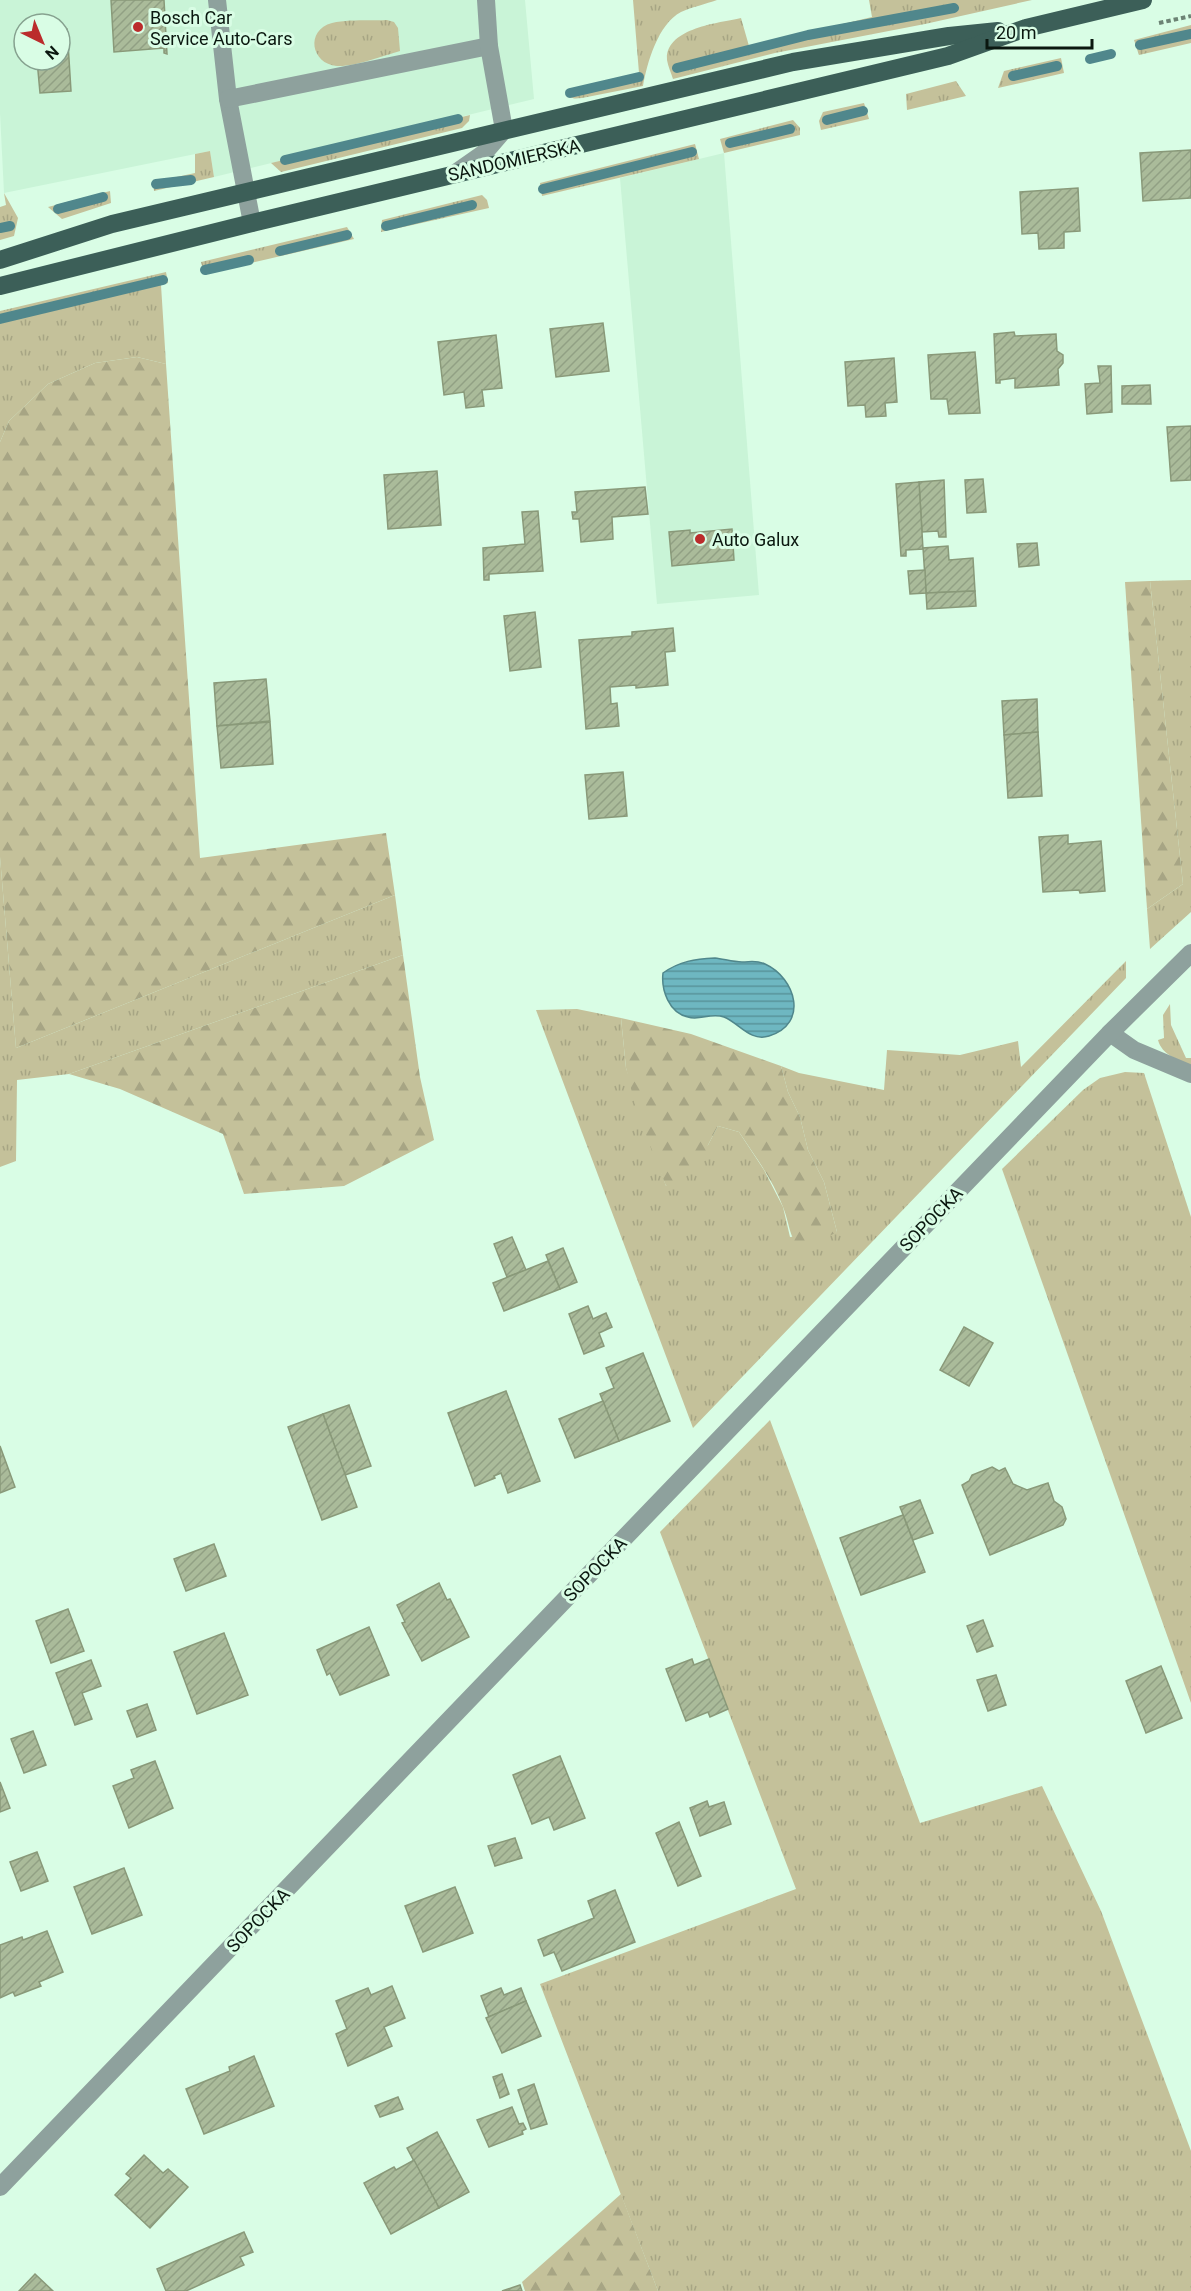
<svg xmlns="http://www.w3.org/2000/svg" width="1191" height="2291" viewBox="0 0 1191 2291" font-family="Roboto,sans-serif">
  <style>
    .built { fill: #c9f4d7; fill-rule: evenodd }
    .grass { fill: url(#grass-tufts) }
    .forest { fill: url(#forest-firs) }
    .water { fill: url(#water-rules); stroke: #50878c; stroke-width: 1.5 }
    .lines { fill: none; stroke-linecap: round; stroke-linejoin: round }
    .stream { stroke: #50878c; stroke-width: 10 }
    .building { fill: url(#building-hatch); stroke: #899979; stroke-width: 1.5 }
    .path { stroke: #6c8374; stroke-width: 4; stroke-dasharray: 4.5 3; stroke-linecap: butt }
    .minor { stroke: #8ea19d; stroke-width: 18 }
    .major { stroke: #3c5f58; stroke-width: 18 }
    .poi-dot { fill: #bb2c2c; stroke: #d9fde5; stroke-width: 2 }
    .labels { text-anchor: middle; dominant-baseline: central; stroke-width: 6; stroke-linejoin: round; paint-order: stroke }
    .poi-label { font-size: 18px; fill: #0a170f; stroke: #d9fde5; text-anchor: start }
    .street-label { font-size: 18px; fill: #0a170f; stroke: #d9fde5 }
  </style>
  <defs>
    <pattern id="grass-tufts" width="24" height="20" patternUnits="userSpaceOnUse" patternTransform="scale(1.5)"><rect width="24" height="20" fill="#c4c19a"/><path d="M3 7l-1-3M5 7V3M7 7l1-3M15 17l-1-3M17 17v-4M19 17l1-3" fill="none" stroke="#a7a584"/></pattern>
    <pattern id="forest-firs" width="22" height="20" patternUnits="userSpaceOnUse" patternTransform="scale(1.5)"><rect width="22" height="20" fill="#c4c19a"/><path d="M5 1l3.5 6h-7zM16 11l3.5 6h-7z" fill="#a7a584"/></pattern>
    <pattern id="water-rules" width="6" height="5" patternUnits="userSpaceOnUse" patternTransform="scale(1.5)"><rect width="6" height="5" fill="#6eb7c1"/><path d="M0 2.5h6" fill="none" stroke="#59949b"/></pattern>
    <pattern id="building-hatch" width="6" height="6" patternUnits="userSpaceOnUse" patternTransform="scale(1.5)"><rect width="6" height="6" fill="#aabb9a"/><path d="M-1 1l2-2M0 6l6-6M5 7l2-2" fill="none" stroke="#91a084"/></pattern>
  </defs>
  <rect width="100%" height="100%" fill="#d9fde5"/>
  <g class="built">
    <path d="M0 0H525L534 99 214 177 210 151 4 193 0 113ZM24 24H60V60H24Z"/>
    <polygon points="724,153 759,595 657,604 620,178"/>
  </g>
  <g class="grass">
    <path d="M633 0H717C706 4 692 7 681 12 658 24 647 63 643 86L582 98C573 99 569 99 566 91L639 73Z"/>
    <path d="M869 0H1032L925 24 775 53 673 79C671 73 668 66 667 60 665 28 719 23 741 18L749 46 872 17Z"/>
    <path d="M387 20 394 22 398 28 400 51C383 56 354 67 337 66 311 64 305 30 332 23 349 19 370 21 387 20Z"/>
    <polygon points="1191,25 1191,43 1139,55 1134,40"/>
    <polygon points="1061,58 1064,73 998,88 1004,71"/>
    <polygon points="956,81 966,96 907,110 906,94"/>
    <polygon points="864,103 869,119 821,130 819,121 823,112"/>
    <polygon points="470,115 469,121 462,128 281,172 271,163"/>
    <polygon points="793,120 800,128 800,135 724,153 720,139"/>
    <polygon points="695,144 699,159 542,196 540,183"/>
    <polygon points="210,151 214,177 154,191 153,182 195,173 195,154"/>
    <polygon points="110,191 111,203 62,219 48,207"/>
    <polygon points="4,193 18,218 14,236 0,240 0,207 6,205"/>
    <polygon points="482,195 487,200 489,208 381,232 382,220"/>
    <polygon points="347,227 354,239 204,274 201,262"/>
    <polygon points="166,272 168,283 161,285 166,364 137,357 95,363 48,384 9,421 0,442 0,311"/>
    <polygon points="1191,580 1191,912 1150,949 1147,909 1183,884 1150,581"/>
    <polygon points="0,857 16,1048 395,895 403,955 69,1074 17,1080 16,1161 0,1167"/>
    <polygon points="1126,961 1126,978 693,1428 536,1010 577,1009 621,1018 626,1068 666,1186 708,1145 718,1126 739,1132 764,1170 783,1207 790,1237 837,1232 824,1182 808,1150 800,1117 788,1092 781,1066 799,1073 884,1090 887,1050 960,1055 1018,1041 1021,1067"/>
    <path d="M1170 1004 1171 1025 1186 1058H1191V1065C1177 1059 1162 1055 1158 1040L1164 1038 1163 1015Z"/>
    <polygon points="1125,1072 1144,1073 1191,1217 1191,1703 1002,1169 1083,1090 1100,1078"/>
    <polygon points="770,1420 920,1823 1042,1786 1101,1911 1191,2151 1191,2291 658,2291 540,1984 796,1889 660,1532"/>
  </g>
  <g class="forest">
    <polygon points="137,357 166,364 200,858 386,833 395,895 16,1048 0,857 0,442 9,421 48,384 95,363"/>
    <polygon points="1150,581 1183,884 1147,909 1125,582"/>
    <polygon points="403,955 420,1077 434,1140 344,1186 244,1194 223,1134 120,1089 69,1074"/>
    <path d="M621 1018 691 1034 781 1066 788 1092 800 1117 808 1150 824 1182 837 1232 800 1251C788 1233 790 1225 783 1207 773 1180 755 1156 739 1132L718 1126 708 1145 700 1168 666 1186 636 1109 626 1068Z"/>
    <polygon points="621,2194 658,2291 525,2291 522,2282"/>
  </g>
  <path class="water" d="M715 958C724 959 733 962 742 962 751 962 756 960 765 964 796 978 809 1024 769 1036 750 1042 739 1023 724 1017 711 1012 700 1021 688 1017 669 1013 661 990 663 973 680 961 695 959 715 958Z"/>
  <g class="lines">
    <g class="stream">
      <polyline points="1140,45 1191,34"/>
      <polyline points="1090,59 1111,54"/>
      <polyline points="677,68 808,35 954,8"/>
      <polyline points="1013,76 1057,66"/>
      <polyline points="570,93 639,77"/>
      <polyline points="827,120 863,111"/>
      <polyline points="730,143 790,129"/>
      <polyline points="285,160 458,119"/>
      <polyline points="156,184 191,180"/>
      <polyline points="543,189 692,152"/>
      <polyline points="58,209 103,197"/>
      <polyline points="386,226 472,205"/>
      <polyline points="0,228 10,226"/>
      <polyline points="280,251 347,235"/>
      <polyline points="205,270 249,260"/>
      <polyline points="0,319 163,280"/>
    </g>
  </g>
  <g class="building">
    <polygon points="111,0 164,0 167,54 164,53 164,48 114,52"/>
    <polygon points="60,29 67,29 68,43 60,44"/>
    <polygon points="68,43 71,91 40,93 37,60 60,60 60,44"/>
    <polygon points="1191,150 1191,198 1143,201 1140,153"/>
    <polygon points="1078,188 1080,231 1064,232 1064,248 1039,249 1038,233 1022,234 1020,192"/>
    <polygon points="603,323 609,371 556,377 550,329"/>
    <polygon points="1014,332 1015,336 1056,334 1057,351 1063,355 1063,363 1058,369 1059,385 1015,388 1015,378 1000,380 1000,383 996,383 994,334"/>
    <polygon points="496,335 502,388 482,390 484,406 466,408 464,392 444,395 438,342"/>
    <polygon points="975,352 980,413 949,414 947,399 931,399 928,355"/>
    <polygon points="894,358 897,402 885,403 886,416 866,417 865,405 848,406 845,362"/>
    <polygon points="1098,366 1111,366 1112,412 1087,414 1085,384 1100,383"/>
    <polygon points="1150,385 1151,404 1122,404 1122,386"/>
    <polygon points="1191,426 1191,480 1171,481 1167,427"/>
    <polygon points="437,471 441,525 388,529 384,475"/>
    <polygon points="983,479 986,512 967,513 965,480"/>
    <polygon points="944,480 946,537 939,537 938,531 922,532 919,482"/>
    <polygon points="919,482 923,549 906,550 906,556 901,556 896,484"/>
    <polygon points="645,487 648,514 612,517 613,539 581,542 579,519 573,519 572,512 577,512 575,492"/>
    <polygon points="538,511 543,571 489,574 489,580 484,580 483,548 525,544 522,512"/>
    <polygon points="732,529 734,560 672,566 669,532 690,530 690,533"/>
    <polygon points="1037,543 1039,565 1019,567 1017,544"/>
    <polygon points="948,546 949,560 973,558 975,591 926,593 923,548"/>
    <polygon points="925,570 926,593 910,594 908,571"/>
    <polygon points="975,591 976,606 927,609 926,593"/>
    <polygon points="535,612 541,667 510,671 504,616"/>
    <polygon points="673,628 675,651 665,652 668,685 636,688 636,685 610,687 611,704 617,703 619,726 586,729 579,640 632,636 632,632"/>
    <polygon points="266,679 270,721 217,726 214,683"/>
    <polygon points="1037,699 1038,732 1004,735 1002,701"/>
    <polygon points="270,722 273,764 221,768 217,726"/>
    <polygon points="1038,732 1042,796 1008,798 1004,735"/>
    <polygon points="623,772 627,816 589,819 585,775"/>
    <polygon points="1068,835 1068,844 1101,841 1105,891 1080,893 1079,890 1043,892 1039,837"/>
    <polygon points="512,1237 526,1270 507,1277 494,1244"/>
    <polygon points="563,1248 577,1282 560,1289 546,1255"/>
    <polygon points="548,1261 560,1289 504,1311 493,1283"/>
    <polygon points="588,1306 593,1319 606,1313 612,1327 599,1333 604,1346 584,1354 569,1314"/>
    <polygon points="964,1327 993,1343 969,1386 940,1370"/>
    <polygon points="643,1353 670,1421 619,1441 600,1394 614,1388 606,1368"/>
    <polygon points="506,1391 540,1481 508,1493 501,1473 494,1476 495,1478 475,1486 448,1413"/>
    <polygon points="603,1401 619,1441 575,1458 559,1419"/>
    <polygon points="349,1405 371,1466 345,1475 323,1414"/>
    <polygon points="323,1414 357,1507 322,1520 288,1427"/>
    <polygon points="0,1446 15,1487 0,1493"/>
    <polygon points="992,1467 999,1471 1005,1468 1013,1484 1027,1490 1048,1483 1054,1501 1062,1507 1066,1519 1063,1525 990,1555 962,1485 969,1481 972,1475"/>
    <polygon points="920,1500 933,1533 913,1540 900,1507"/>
    <polygon points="903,1515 925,1572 861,1595 840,1538"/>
    <polygon points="214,1544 226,1576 186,1591 174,1559"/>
    <polygon points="439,1583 447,1600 450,1599 469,1637 422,1661 402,1623 405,1622 397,1605"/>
    <polygon points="68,1609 84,1651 51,1663 36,1621"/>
    <polygon points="983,1620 993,1646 977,1652 967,1626"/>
    <polygon points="369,1627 389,1675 340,1695 330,1673 327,1675 317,1650"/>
    <polygon points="224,1633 248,1695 197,1714 174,1652"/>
    <polygon points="692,1659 694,1665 709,1659 728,1709 710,1717 708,1712 686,1721 666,1669"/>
    <polygon points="91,1660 101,1686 82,1693 92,1719 75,1725 56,1673"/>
    <polygon points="1161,1666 1182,1718 1146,1733 1126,1681"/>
    <polygon points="996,1675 1006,1705 988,1711 977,1680"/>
    <polygon points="147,1704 156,1730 137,1737 127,1711"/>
    <polygon points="33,1731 46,1765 24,1773 11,1739"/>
    <polygon points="560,1756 585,1818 554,1830 549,1817 532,1824 513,1775"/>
    <polygon points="155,1761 173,1808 129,1828 113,1786 134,1778 131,1770"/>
    <polygon points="0,1782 10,1808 0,1812"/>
    <polygon points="707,1801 709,1807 724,1802 731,1824 700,1836 690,1808"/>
    <polygon points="679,1822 701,1876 678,1886 656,1833"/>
    <polygon points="515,1838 522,1858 495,1866 488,1846"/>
    <polygon points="37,1852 48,1881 21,1891 10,1862"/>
    <polygon points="124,1868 142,1915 92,1934 74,1887"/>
    <polygon points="455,1887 473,1933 423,1952 405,1906"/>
    <polygon points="615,1890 635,1942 562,1971 554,1952 544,1956 538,1940 594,1918 588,1901"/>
    <polygon points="47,1931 63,1972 39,1982 41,1986 15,1996 13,1992 0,1998 0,1945 22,1937 23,1940"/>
    <polygon points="392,1986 405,2018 384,2027 392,2046 348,2066 336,2034 347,2029 336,2001 368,1988 371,1995"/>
    <polygon points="501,1988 504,1995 521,1988 526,2001 489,2017 481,1996"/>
    <polygon points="526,2001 541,2036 502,2053 486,2018"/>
    <polygon points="254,2056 274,2106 204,2134 186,2089 230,2071 229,2067"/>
    <polygon points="502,2074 509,2094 500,2098 493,2077"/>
    <polygon points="534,2084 547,2124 531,2129 518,2090"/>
    <polygon points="398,2097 403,2109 380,2117 375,2106"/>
    <polygon points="512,2107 519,2124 523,2123 526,2129 522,2131 523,2134 489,2147 477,2120"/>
    <polygon points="437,2132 469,2192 439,2208 407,2148"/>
    <polygon points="144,2155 163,2173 168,2169 188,2187 150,2228 115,2195 131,2178 126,2174"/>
    <polygon points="414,2160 439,2208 391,2234 364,2183 394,2167 396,2170"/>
    <polygon points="244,2232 253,2252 240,2257 244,2265 186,2291 166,2291 157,2269"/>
    <polygon points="35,2274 53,2291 19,2291"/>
    <polygon points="520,2285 522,2291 502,2291"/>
  </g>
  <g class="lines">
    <polyline class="path" points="1159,23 1191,16"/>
    <g class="minor">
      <polyline points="217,0 228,99 252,223"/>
      <polyline points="228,99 489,46"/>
      <polyline points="454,174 484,153 504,130 489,46 486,0"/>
      <polyline points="1110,1033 1134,1050 1191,1074"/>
      <polyline points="0,2187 1110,1033 1191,953"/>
    </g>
    <g class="major">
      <polyline points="0,260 112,224 793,62 949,36 998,31"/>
      <polyline points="0,286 252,223 948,56 1026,28 1143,0"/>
    </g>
  </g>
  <g class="poi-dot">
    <circle cx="138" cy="27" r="6"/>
    <circle cx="700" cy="539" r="6"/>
  </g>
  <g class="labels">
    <g class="poi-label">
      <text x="150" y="17">Bosch Car<tspan x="150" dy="21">Service Auto-Cars</tspan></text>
      <text x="712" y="539">Auto Galux</text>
    </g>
    <g class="street-label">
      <text transform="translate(514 160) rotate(-13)">SANDOMIERSKA</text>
      <text transform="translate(931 1219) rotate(-46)">SOPOCKA</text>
      <text transform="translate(595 1569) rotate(-46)">SOPOCKA</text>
      <text transform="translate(258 1920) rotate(-46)">SOPOCKA</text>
    </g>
  </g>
  <g transform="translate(42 42) rotate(137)"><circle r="28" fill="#d9fde5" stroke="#86a18f" stroke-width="1.5"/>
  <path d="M0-4.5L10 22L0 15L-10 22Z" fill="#bb2c2c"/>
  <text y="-9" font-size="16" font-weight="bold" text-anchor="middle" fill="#0a170f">N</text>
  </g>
  <path d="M987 39v9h105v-9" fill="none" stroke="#0a170f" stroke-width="3"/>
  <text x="996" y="39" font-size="18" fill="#0a170f" stroke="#d9fde5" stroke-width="4.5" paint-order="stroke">20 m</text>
</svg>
